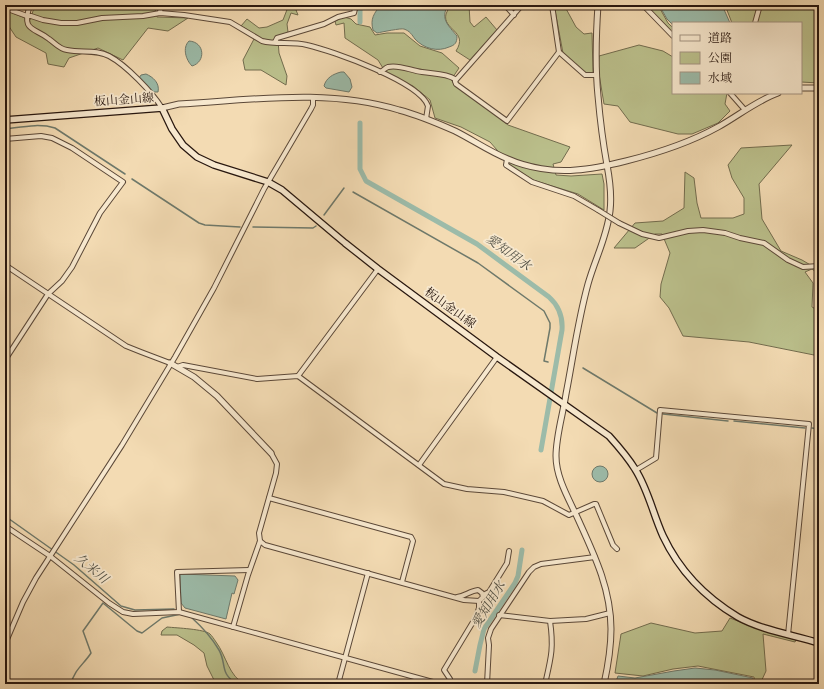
<svg xmlns="http://www.w3.org/2000/svg" width="824" height="689" viewBox="0 0 824 689" font-family="'IM FELL English','Noto Serif JP',serif">
  <style>
    .green { fill: #bbc08c; stroke: #726c4e }
    .water { fill: #9cbba9; stroke: #6e796b }
    .lines { fill: none; stroke-linecap: round; stroke-linejoin: round }
    .stream { stroke: #6e796b; stroke-width: 1.5 }
    .canal { stroke: #9cbba9; stroke-width: 5 }
    .minor-casing { stroke: #5b4838; stroke-width: 6 }
    .tertiary-casing { stroke: #5b4838; stroke-width: 7 }
    .secondary-casing { stroke: #28170f; stroke-width: 8 }
    .minor { stroke: #f7e8ce; stroke-width: 4 }
    .tertiary { stroke: #f7e8ce; stroke-width: 5 }
    .secondary { stroke: #f7e8ce; stroke-width: 5.5 }
    .minor-bridge-casing { stroke: #5b4838; stroke-width: 6; stroke-linecap: butt }
    .minor-bridge { stroke: #f7e8ce; stroke-width: 4 }
    .labels { text-anchor: middle; dominant-baseline: central; stroke-width: 3.5; stroke-linejoin: round; paint-order: stroke }
    .street-label { font-size: 12px; fill: #28170f; stroke: #f7e8ce }
    .water-label { font-size: 13px; font-style: italic; fill: #515045; stroke: #f7e8ce }
  </style>
  <rect width="100%" height="100%" fill="#f3dbb3"/>
  <filter id="stains"><feTurbulence type="fractalNoise" baseFrequency=".005" numOctaves="4"/><feColorMatrix values="0 0 0 0 .2 0 0 0 0 .09 0 0 0 0 .02 0 0 0 .5 -.17"/></filter>
  <radialGradient id="worn" r=".72"><stop offset=".6" stop-color="#630" stop-opacity="0"/><stop offset="1" stop-color="#630" stop-opacity=".3"/></radialGradient>
  <g class="green">
    <polygon points="35,5 157,5 155,9 157,17 188,18 168,31 148,28 123,60 98,48 69,58 64,67 48,64 46,53 16,37 8,25 5,46 5,10 30,20"/>
    <polygon points="292,5 302,5 302,7 296,10 298,15 291,13 287,24 288,32 278,40 279,53 287,76 286,85 261,70 245,70 243,60 254,39 251,32 241,26 247,19 259,28 267,27 283,20 288,7"/>
    <path d="M450 5H469L470 22 474 27 486 17 497 30 470 60 456 51C469 31 442 30 446 14 447 11 449 8 450 5Z"/>
    <polygon points="554,5 564,5 576,27 584,34 592,33 593,72 591,74 586,74 563,53"/>
    <polygon points="647,5 658,5 668,23 673,28 673,33 652,13"/>
    <polygon points="725,5 819,5 819,83 801,82 801,23 732,23"/>
    <polygon points="344,17 351,19 356,24 370,27 375,35 387,33 404,33 420,46 442,53 459,68 451,80 508,125 570,147 561,162 553,164 556,175 571,176 602,174 604,184 604,210 578,194 533,180 511,166 490,142 461,127 435,118 430,100 413,86 386,73 378,60 345,38 344,23 336,25 335,21"/>
    <polygon points="639,45 663,51 673,57 673,93 727,93 725,104 730,111 718,123 692,134 678,134 630,122 618,106 604,104 598,68 599,56"/>
    <polygon points="792,145 759,184 762,219 781,251 802,260 819,270 819,274 812,269 805,272 813,283 812,307 819,311 819,356 749,342 683,336 669,308 660,297 661,284 670,253 662,234 655,234 635,248 614,248 635,223 663,221 684,208 685,172 694,178 697,203 701,218 733,218 744,214 744,198 732,178 728,165 741,148"/>
    <polygon points="730,618 756,628 796,640 795,642 763,634 766,671 760,684 755,684 754,677 698,666 673,669 643,676 615,673 621,634 651,623 695,633 722,631"/>
    <path d="M167 627C177 628 204 629 210 634 212 636 214 639 216 642 226 655 229 677 245 684H216L207 666 204 653 194 645 177 635H161L162 631Z"/>
  </g>
  <g class="water">
    <path d="M381 5H448C440 19 448 25 457 36 457 43 455 45 449 47 438 52 424 49 415 39 412 35 410 31 404 29 401 28 382 32 377 33L373 30C370 19 374 13 381 5Z"/>
    <polygon points="659,5 722,5 730,23 673,23 673,25 667,19"/>
    <path d="M189 41C205 42 206 62 192 66 186 60 182 48 189 41Z"/>
    <path d="M341 72H344L350 79 352 87 349 92 326 88 324 86C326 78 333 74 341 72Z"/>
    <path d="M146 74C153 77 160 83 158 92H153L139 78 141 75Z"/>
    <circle cx="600" cy="474" r="8"/>
    <polygon points="180,574 235,576 238,580 234,594 232,593 226,619 185,608 181,603"/>
    <polygon points="695,668 715,670 753,678 754,684 615,684 618,676 635,678 674,671"/>
  </g>
  <g class="lines">
    <g class="stream">
      <path d="M5 129C22 127 39 123 55 128L125 174"/>
      <polyline points="132,179 199,223 205,225 240,227"/>
      <polyline points="353,192 478,263 544,311 550,323 550,328 544,361 548,362"/>
      <polyline points="324,215 344,188"/>
      <polyline points="253,227 313,228 316,226"/>
      <polyline points="583,368 657,413"/>
      <polyline points="663,414 728,421"/>
      <polyline points="734,421 805,428"/>
      <polyline points="812,428 819,429"/>
      <polyline points="5,516 74,565 121,606 135,610 174,609"/>
      <path d="M191 617C201 626 212 638 219 650 227 664 219 673 237 684"/>
      <path d="M71 684C74 670 84 664 91 653L83 631 103 603 137 631 142 633 162 618 181 614"/>
    </g>
    <g class="canal">
      <polyline points="360,22 360,10 363,5"/>
      <path d="M360 123V169L366 181 477 244 549 297C559 306 563 316 562 330L541 450"/>
      <polyline points="475,671 480,645 484,629 515,583 518,576 522,550"/>
    </g>
    <g class="minor-casing">
      <g id="minor">
        <path d="M30 5C21 32 34 27 49 39 55 43 59 49 67 50 82 53 96 49 109 56 126 65 152 92 162 108"/>
        <polyline points="505,5 514,15"/>
        <polyline points="552,5 559,52 585,75 596,75"/>
        <polyline points="643,5 673,36"/>
        <path d="M5 8 27 16H31L43 20 61 23H77L102 18 143 16 160 13 184 15 230 22 262 41C276 45 292 41 307 45 333 51 420 82 428 106L426 119"/>
        <polyline points="160,13 161,5"/>
        <polyline points="755,23 760,5"/>
        <polyline points="275,42 277,38 324,24 338,17 354,13 355,9 357,5"/>
        <path d="M380 72C383 71 385 68 388 67 399 64 411 71 422 72 434 74 445 73 455 79V81L456 84 507 121 559 52"/>
        <polyline points="455,81 522,5"/>
        <polyline points="730,93 745,110"/>
        <polyline points="5,139 41,136 52,138 72,148 123,182 100,213 72,267 62,281 48,294 5,360"/>
        <polyline points="507,159 506,165 532,182 574,196 598,210"/>
        <polyline points="619,223 642,234 659,238 688,231 703,230 725,233 740,238 764,243 788,260 803,267 819,266"/>
        <polyline points="5,265 126,346 141,352 170,363"/>
        <polyline points="177,367 183,365 257,379 298,376 444,484 467,489 504,492 543,501 569,515 594,504 596,504 613,545 617,549"/>
        <polyline points="298,376 378,269"/>
        <polyline points="419,465 497,357"/>
        <polyline points="636,470 656,458 660,410 809,424 788,635"/>
        <polyline points="269,498 411,537 413,541 402,582"/>
        <polyline points="5,526 50,556 109,603 123,612 133,614 179,612 440,684"/>
        <path d="M260 541 265 545 464 600 479 601 483 597 482 593 478 590C470 591 465 596 457 597"/>
        <polyline points="483,595 489,592 507,563 509,551"/>
        <polyline points="179,612 177,572 249,570"/>
        <polyline points="499,615 550,621 586,619 610,613"/>
        <polyline points="233,627 248,575 260,541 259,533 276,473 277,464 271,453"/>
        <polyline points="5,644 23,602 36,578 122,445 175,357 214,288 264,189 311,109 313,105 313,97"/>
        <polyline points="338,684 368,573"/>
        <polyline points="451,684 450,679 444,670 476,617 479,608 479,601"/>
        <polyline points="487,684 489,645 488,638 491,629 529,572 534,567 541,564 595,557"/>
        <path d="M545 684C551 658 554 648 550 621"/>
      </g>
    </g>
    <g class="tertiary-casing">
      <g id="tertiary">
        <path d="M598 5C596 35 595 66 598 96 600 119 603 143 607 165 610 181 612 195 610 211 607 237 595 259 588 284 578 320 573 358 566 394 563 414 556 436 556 456 556 478 569 499 578 519 594 554 611 589 611 629 611 647 608 666 604 684"/>
        <polyline points="801,88 819,88"/>
        <path d="M162 108 179 104C252 100 327 88 399 110 418 115 437 123 455 131 473 140 490 152 508 159 528 168 554 172 576 170 593 169 610 165 626 161 658 153 689 143 718 127 738 116 756 101 778 93"/>
        <polyline points="170,363 194,377 217,396 271,453"/>
      </g>
    </g>
    <g class="secondary-casing">
      <path id="secondary" d="M5 120 162 108 172 129 183 145 197 157 214 165 268 182 282 190 345 243 378 269 497 357 609 436C618 446 627 456 635 469 648 489 653 514 663 536 679 570 706 598 738 617 761 630 794 635 819 643"/>
    </g>
    <use href="#minor" class="minor"/>
    <use href="#tertiary" class="tertiary"/>
    <use href="#secondary" class="secondary"/>
    <g class="minor-bridge-casing">
      <polyline id="minor-bridge" points="598,210 619,223"/>
    </g>
    <use href="#minor-bridge" class="minor-bridge"/>
  </g>
  <g class="labels">
    <g class="street-label">
      <text transform="translate(124 100) rotate(-4)">板山金山線</text>
      <text transform="translate(450 308) rotate(36)">板山金山線</text>
    </g>
    <g class="water-label">
      <text transform="translate(508 253) rotate(36)">愛知用水</text>
      <text transform="translate(91 569) rotate(40)">久米川</text>
      <text transform="translate(489 605) rotate(-59)">愛知用水</text>
    </g>
  </g>
  <rect width="824" height="689" fill="none" stroke="#f3dbb3" stroke-width="20"/>
  <rect x="6" y="6" width="812" height="677" fill="none" stroke="#28170f" stroke-width="2"/>
  <rect x="10" y="10" width="804" height="669" fill="none" stroke="#28170f"/>
  <rect x="672" y="22" width="130" height="72" fill="#f7e8ce" stroke="#a49482"/>
  <rect x="680" y="35" width="20" height="6" fill="#f7e8ce" stroke="#a49482"/>
  <text x="708" y="42" font-size="12" fill="#28170f">道路</text>
  <rect x="680" y="52" width="20" height="12" fill="#bbc08c" stroke="#a49482"/>
  <text x="708" y="62" font-size="12" fill="#28170f">公園</text>
  <rect x="680" y="72" width="20" height="12" fill="#9cbba9" stroke="#a49482"/>
  <text x="708" y="82" font-size="12" fill="#28170f">水域</text>
  <rect width="100%" height="100%" filter="url(#stains)"/>
  <rect width="100%" height="100%" fill="url(#worn)"/>
</svg>
